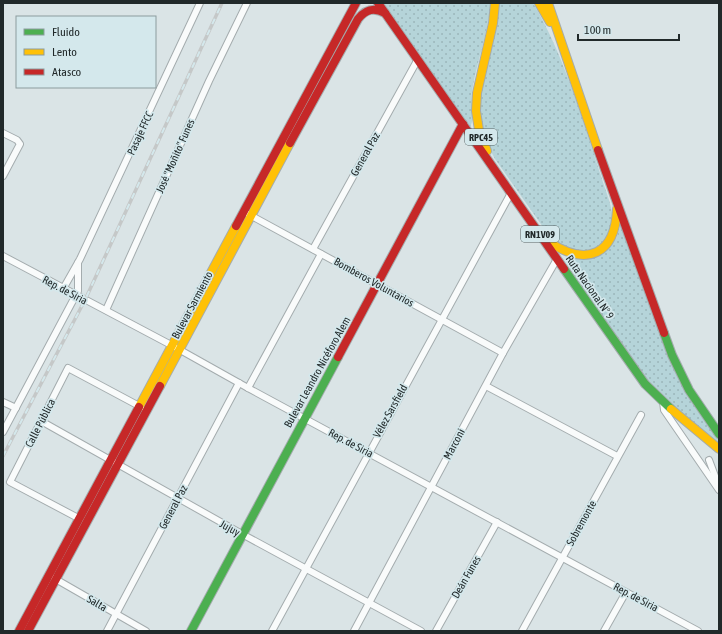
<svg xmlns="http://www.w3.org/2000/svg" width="722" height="634" viewBox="0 0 722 634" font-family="'Asap Condensed',sans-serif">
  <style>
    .grass { fill: url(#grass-dots) }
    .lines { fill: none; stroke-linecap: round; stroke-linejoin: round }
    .street-casing { stroke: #a4acae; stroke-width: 8 }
    .fast-casing { stroke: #a4acae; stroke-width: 10 }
    .slow-casing { stroke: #a4acae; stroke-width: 10 }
    .jam-casing { stroke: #a4acae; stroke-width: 10 }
    .street { stroke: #f9fbfb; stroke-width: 6 }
    .fast { stroke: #4caf50; stroke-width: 8 }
    .slow { stroke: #ffc107; stroke-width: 8 }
    .jam { stroke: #c62828; stroke-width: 8 }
    .rail-casing { stroke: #c5c8c8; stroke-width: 3.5 }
    .rail { stroke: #d4e8ec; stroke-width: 2; stroke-dasharray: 6; stroke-linecap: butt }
    .labels { text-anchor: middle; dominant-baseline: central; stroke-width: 3.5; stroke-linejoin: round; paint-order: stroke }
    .shield { fill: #d4e8ec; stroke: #576264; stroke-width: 1 }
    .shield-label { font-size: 10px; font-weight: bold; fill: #21292a }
    .street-label { font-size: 11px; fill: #21292a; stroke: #d4e8ec }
  </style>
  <defs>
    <pattern id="grass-dots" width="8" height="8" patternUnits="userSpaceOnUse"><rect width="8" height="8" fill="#b5d4d9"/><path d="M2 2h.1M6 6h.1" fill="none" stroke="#9bb6ba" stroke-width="1.8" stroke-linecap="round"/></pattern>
  </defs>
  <rect width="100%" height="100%" fill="#dae4e6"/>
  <g class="grass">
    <path d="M383 3H491C488 33 477 61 472 91 470 102 476 117 470 127Z"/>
    <path d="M499 3H533C567 60 586 132 607 194 610 203 613 212 612 222 608 257 571 258 550 237L495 159 482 134 479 97Z"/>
    <polygon points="621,224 687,394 719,439 719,445 660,395 632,363 567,264 571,259 585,259 616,239"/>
  </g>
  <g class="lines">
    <g class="street-casing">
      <g id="street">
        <polyline points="3,133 17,140 20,144 3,176"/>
        <polyline points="248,214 503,353"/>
        <polyline points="313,249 418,59"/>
        <polyline points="3,256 173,346 248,388 698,631"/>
        <polyline points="63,289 80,259 200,3"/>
        <polyline points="106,310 209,81 247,3"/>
        <polyline points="486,386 617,456"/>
        <polyline points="248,388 321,254"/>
        <polyline points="3,402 16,408"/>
        <polyline points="663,402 664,410 719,490"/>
        <polyline points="41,421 242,534 421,631"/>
        <polyline points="3,432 78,291 78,263"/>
        <polyline points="709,460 718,484"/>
        <polyline points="80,519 10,482 68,368 141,407"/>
        <polyline points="52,577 146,631"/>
        <polyline points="107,631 239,383"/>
        <polyline points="272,631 511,193"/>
        <polyline points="354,631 503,353 557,259"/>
        <polyline points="436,631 497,522"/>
        <polyline points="522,631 641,415"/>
        <polyline points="604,631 626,592"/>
      </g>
    </g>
    <g class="fast-casing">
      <g id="fast">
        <polyline points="564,269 645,384 671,409"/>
        <polyline points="664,333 672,355 689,390 719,434"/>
        <polyline points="191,631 338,357"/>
      </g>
    </g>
    <g class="slow-casing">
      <g id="slow">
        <polyline points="539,3 550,22"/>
        <polyline points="548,3 598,150"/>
        <polyline points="487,151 479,130 476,111 477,93 493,23 495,3"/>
        <path d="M549 242C587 267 615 255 617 209"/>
        <polyline points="160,386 290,143"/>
        <polyline points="139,407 236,226"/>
        <polyline points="671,409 719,449"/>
      </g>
    </g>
    <g class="jam-casing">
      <g id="jam">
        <polyline points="378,3 564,269"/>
        <path d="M290 143 358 19C366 9 374 7 385 13"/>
        <polyline points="598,150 664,333"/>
        <polyline points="236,226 356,3"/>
        <polyline points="338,357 463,124"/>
        <polyline points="19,631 139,407"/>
        <polyline points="28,631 160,386"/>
      </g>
    </g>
    <use href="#street" class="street"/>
    <use href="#fast" class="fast"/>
    <use href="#slow" class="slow"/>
    <use href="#jam" class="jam"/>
    <g class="rail-casing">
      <polyline id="rail" points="3,456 85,300 222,3"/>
    </g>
    <use href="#rail" class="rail"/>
  </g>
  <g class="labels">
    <g class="shield">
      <rect x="465" y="129" width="32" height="16" rx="3"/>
      <rect x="521" y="226" width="38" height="16" rx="3"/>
    </g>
    <g class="shield-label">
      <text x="481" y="137">RPC45</text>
      <text x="540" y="234">RN1V09</text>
    </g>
    <g class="street-label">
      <text transform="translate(140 133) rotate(-65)">Pasaje FFCC</text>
      <text transform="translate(365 154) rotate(-61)">General Paz</text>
      <text transform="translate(175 156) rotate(-66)">José "Moñito" Funes</text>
      <text transform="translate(374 282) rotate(29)">Bomberos Voluntarios</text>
      <text transform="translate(590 287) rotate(55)">Ruta Nacional Nº 9</text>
      <text transform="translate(65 290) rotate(28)">Rep. de Siria</text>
      <text transform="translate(192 305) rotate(-62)">Bulevar Sarmiento</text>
      <text transform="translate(317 372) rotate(-61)">Bulevar Leandro Nicéforo Alem</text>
      <text transform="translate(390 411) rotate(-61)">Vélez Sarsfield</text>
      <text transform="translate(40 423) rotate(-63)">Calle Pública</text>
      <text transform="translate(351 443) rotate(28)">Rep. de Siria</text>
      <text transform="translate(454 444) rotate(-62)">Marconi</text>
      <text transform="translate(173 507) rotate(-62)">General Paz</text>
      <text transform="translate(581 523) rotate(-61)">Sobremonte</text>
      <text transform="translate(230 528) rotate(29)">Jujuy</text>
      <text transform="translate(466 577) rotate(-60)">Deán Funes</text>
      <text transform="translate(636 597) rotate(28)">Rep. de Siria</text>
      <text transform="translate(97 603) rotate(30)">Salta</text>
    </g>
  </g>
  <rect width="722" height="634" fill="none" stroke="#21292a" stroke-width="8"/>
  <rect x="16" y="16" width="140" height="72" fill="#d4e8ec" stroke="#8c9c9e"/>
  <rect x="24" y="29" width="20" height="6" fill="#4caf50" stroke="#8c9c9e"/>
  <text x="52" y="36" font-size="12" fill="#21292a">Fluido</text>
  <rect x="24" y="49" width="20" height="6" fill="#ffc107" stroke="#8c9c9e"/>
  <text x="52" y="56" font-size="12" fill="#21292a">Lento</text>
  <rect x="24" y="69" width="20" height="6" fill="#c62828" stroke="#8c9c9e"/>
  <text x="52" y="76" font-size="12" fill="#21292a">Atasco</text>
  <path d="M578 34v6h101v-6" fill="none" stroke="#21292a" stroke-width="2"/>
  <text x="584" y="34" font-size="12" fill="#21292a" stroke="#d4e8ec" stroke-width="3" paint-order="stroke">100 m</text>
</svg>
